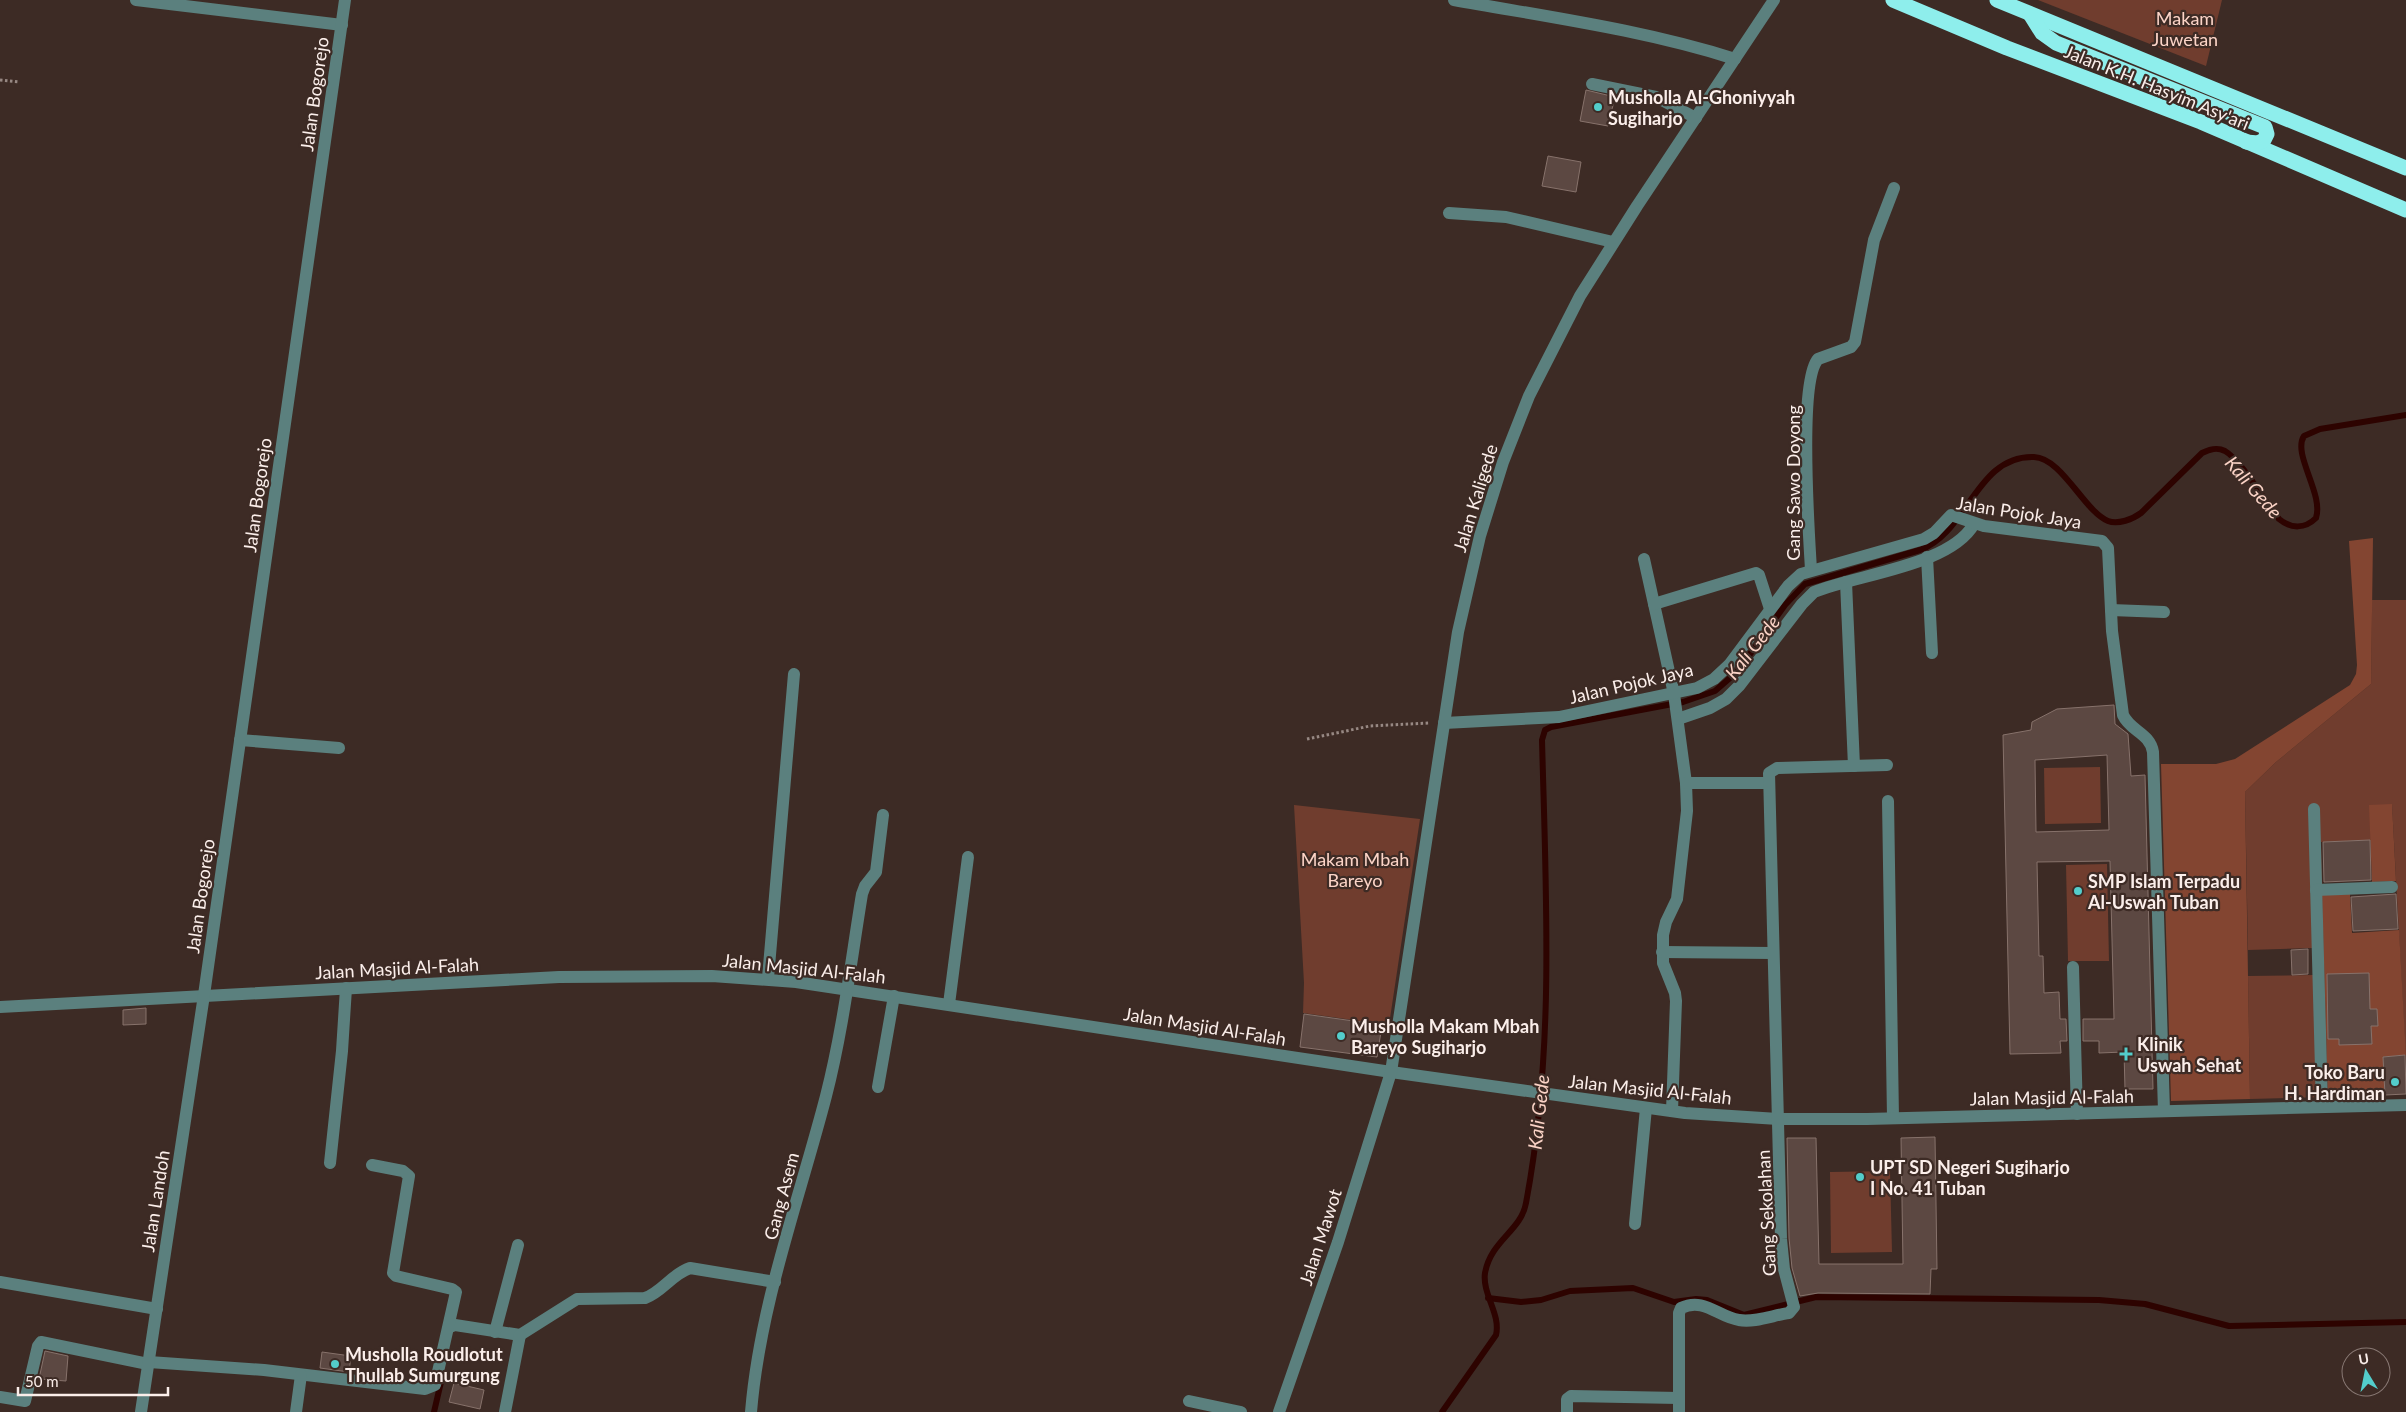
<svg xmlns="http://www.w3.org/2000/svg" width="2406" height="1412" viewBox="0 0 2406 1412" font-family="Lato,sans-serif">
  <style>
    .green { fill: #703d2e }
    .forest { fill: #834531 }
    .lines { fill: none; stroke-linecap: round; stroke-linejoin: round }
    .stream { stroke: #2d0300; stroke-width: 6 }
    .building { fill: #5c4842; stroke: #87726b; fill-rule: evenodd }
    .path { stroke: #978883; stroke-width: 3; stroke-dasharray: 2.5 2.5; stroke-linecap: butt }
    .minor { stroke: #5b807e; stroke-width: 12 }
    .highway { stroke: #8eeeec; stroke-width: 15 }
    .poi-dot { fill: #53cdcb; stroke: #3d2b25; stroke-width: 2 }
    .labels { text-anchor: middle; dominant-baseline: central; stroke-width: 4.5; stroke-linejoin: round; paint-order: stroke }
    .park-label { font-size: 18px; fill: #fcd4c7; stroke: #3d2b25 }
    .street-label { font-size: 18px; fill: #fbeeea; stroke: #3d2b25 }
    .poi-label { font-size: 18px; font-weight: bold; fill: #fbeeea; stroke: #3d2b25; text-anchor: start }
    .water-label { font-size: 19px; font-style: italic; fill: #fbd3c6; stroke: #3d2b25 }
  </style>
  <rect width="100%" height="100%" fill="#3d2b25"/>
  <g class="green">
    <polygon points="2038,0 2222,0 2206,66"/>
    <polygon points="2372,600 2406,600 2406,1063 2392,805 2370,805 2371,840 2321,842 2328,1097 2250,1099 2248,976 2313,975 2313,948 2248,950 2245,792 2276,762 2371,684"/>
    <polygon points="2100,767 2101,823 2045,824 2044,768"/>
    <polygon points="1294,805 1420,819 1389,1025 1303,1013 1304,983"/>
    <polygon points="2107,864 2109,961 2068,961 2066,865"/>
    <polygon points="1890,1171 1892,1252 1831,1253 1830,1172"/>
  </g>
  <g class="forest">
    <polygon points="2373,538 2371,684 2276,762 2245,792 2250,1099 2171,1101 2161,764 2216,764 2235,759 2350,685 2356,674 2357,665 2349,541"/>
    <polygon points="2392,804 2396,881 2372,882 2369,805"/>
    <polygon points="2350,894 2352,933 2399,930 2406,1055 2383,1057 2385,1096 2328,1097 2322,895"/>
  </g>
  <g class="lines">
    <g class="stream">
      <polyline points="1488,1298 1521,1302 1541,1300 1570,1291 1633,1288 1674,1302 1696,1299 1707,1300 1744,1315 1816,1297 2099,1300 2145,1304 2229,1326 2406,1322"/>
      <polyline points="434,1412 441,1382"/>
      <path d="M1442 1412 1496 1335C1501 1314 1482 1294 1485 1273 1491 1240 1521 1231 1526 1203 1555 1049 1546 895 1542 740L1545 730 1551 727 1683 702 1715 691 1738 671 1785 605 1805 584 1920 550C1968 533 1976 455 2034 457 2062 458 2084 511 2108 521 2118 525 2133 519 2141 513L2202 453C2210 449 2217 447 2225 451 2241 460 2266 503 2279 519 2291 529 2305 529 2316 518 2324 494 2292 454 2304 436L2320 429 2406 415"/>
    </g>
  </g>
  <g class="building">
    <polygon points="1586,90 1615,97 1608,126 1580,121"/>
    <polygon points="1548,156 1581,162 1576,192 1542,186"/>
    <path d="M2114 705 2115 724 2128 734 2131 776 2145 775 2153 1089H2125L2124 1052 2099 1053V1041H2083V1019H2114L2110 861 2037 862 2039 956H2043L2044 993 2059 992 2060 1019H2066L2067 1041H2060L2061 1053 2010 1054 2003 735 2031 730 2032 722 2057 709ZM2107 755 2109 830 2036 832 2035 760Z"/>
    <polygon points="2370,840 2371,880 2324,882 2323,842"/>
    <polygon points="2396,894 2398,929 2353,931 2351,897"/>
    <polygon points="2308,949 2308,974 2292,975 2291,950"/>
    <polygon points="2369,973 2370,1009 2377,1009 2378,1026 2371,1026 2372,1044 2339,1045 2339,1039 2328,1039 2327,974"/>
    <polygon points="146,1008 146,1024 123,1025 123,1010"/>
    <polygon points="1304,1014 1382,1025 1377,1057 1300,1047"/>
    <polygon points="2405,1055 2406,1094 2385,1095 2383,1057"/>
    <polygon points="1935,1137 1937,1269 1931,1269 1930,1294 1818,1293 1800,1296 1792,1268 1789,1238 1787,1138 1816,1138 1819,1264 1903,1264 1901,1138"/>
    <polygon points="45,1351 68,1356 66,1381 39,1379"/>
    <polygon points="322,1352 351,1356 349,1372 320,1368"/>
    <polygon points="454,1383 484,1390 480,1409 449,1402"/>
  </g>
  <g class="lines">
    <g class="path">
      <polyline points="0,80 19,82"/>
      <polyline points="1307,739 1370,726 1430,723"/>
    </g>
    <g class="minor">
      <polyline points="136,0 342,25"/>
      <path d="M1454 0C1548 17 1644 30 1735 59"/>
      <polyline points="1592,84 1656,97 1696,118"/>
      <polyline points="1449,213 1506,217 1613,242"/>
      <polyline points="1927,557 1932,653"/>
      <polyline points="1644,559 1674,694 1686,783 1687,811 1677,899 1666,922 1663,935 1663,963 1675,993 1676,1001 1672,1111"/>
      <path d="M1811 570C1809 534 1798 382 1818 359L1851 347 1855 342 1874 240 1894 188"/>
      <polyline points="1846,582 1854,766"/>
      <polyline points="1654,604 1756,573 1759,575 1770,609"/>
      <polyline points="2111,610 2164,612"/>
      <path d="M1678 719 1710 708 1726 699 1739 686 1802 604 1814 592C1858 574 1950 566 1974 524"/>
      <path d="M1444 723 1559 717 1697 688 1714 679 1729 665 1788 586 1801 574 1924 539 1934 533 1951 515 1984 526 2102 541 2108 548 2112 631 2123 715C2130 731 2150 733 2153 752L2164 1111"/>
      <polyline points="240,740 339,748"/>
      <polyline points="1686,783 1768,783"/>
      <polyline points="1888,801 1893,1118"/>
      <polyline points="2314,809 2322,1107"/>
      <polyline points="2316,890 2392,887"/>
      <polyline points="1662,952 1773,953"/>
      <polyline points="2073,967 2077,1114"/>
      <polyline points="768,978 794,674"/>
      <polyline points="949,1004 968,857"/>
      <polyline points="0,1007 559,977 712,976 796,982 1391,1072 1685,1113 1778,1119 1867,1119 2406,1105"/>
      <polyline points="878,1087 894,996"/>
      <polyline points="330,1163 342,1051 346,988"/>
      <polyline points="1635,1224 1646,1108"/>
      <polyline points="0,1282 157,1309"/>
      <path d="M450 1327 455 1325 520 1335 577 1299 645 1298C662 1292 672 1274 690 1268L775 1282"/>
      <polyline points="495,1332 518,1245"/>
      <polyline points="149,1362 264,1370 425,1389 435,1385 456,1292 452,1289 396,1276 393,1273 409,1176 403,1171 372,1165"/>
      <polyline points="0,1397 25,1401 38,1346 41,1342 148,1364"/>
      <polyline points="1189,1401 1241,1412"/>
      <polyline points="141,1412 204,995 345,0"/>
      <polyline points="296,1412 301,1375"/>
      <polyline points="505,1412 520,1335"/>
      <path d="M751 1412C760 1304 799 1200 826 1096 843 1030 851 961 862 894L865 886 876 872 883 815"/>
      <polyline points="1279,1412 1338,1242 1391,1072 1458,632 1480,536 1503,462 1529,396 1580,296 1637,206 1774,0"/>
      <polyline points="1567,1412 1567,1399 1571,1396 1679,1398"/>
      <path d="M1679 1412V1313L1681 1308C1704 1297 1718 1317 1739 1320 1754 1323 1774 1315 1789 1313L1794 1307 1784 1269 1781 1239 1769 773 1777 768 1887 765"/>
    </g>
    <g class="highway">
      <polyline points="1893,0 2007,48 2201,122 2406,210"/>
      <polyline points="1997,0 2406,168"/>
      <polyline points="2030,14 2042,33 2056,43 2265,127 2267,134 2264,140 2258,143 2246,142"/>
    </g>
  </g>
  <g class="poi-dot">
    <circle cx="1598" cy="107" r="5"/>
    <circle cx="2078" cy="891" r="5"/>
    <circle cx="1341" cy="1036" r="5"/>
    <path d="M2123.5 1046.5h5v5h5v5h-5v5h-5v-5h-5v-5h5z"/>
    <circle cx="2395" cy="1082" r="5"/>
    <circle cx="1860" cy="1177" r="5"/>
    <circle cx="335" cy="1364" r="5"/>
  </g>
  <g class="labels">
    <g class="park-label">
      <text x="2185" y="18">Makam<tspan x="2185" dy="21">Juwetan</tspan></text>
      <text x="1355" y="859">Makam Mbah<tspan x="1355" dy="21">Bareyo</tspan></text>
    </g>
    <g class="street-label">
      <text transform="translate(2157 87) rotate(22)">Jalan K.H. Hasyim Asy'ari</text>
      <text transform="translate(314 94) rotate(-82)">Jalan Bogorejo</text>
      <text transform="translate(1793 483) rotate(-90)">Gang Sawo Doyong</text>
      <text transform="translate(257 495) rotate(-82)">Jalan Bogorejo</text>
      <text transform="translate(1475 498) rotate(-73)">Jalan Kaligede</text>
      <text transform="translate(2019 512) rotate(9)">Jalan Pojok Jaya</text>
      <text transform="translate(1631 683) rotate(-13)">Jalan Pojok Jaya</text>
      <text transform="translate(200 896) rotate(-82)">Jalan Bogorejo</text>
      <text transform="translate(397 968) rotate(-3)">Jalan Masjid Al-Falah</text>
      <text transform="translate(804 968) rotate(6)">Jalan Masjid Al-Falah</text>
      <text transform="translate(1205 1026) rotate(9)">Jalan Masjid Al-Falah</text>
      <text transform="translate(1650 1089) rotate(6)">Jalan Masjid Al-Falah</text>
      <text transform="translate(2052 1097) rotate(-1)">Jalan Masjid Al-Falah</text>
      <text transform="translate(781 1196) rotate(-75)">Gang Asem</text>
      <text transform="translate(155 1201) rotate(-81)">Jalan Landoh</text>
      <text transform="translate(1766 1213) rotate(-93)">Gang Sekolahan</text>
      <text transform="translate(1320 1237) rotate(-72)">Jalan Mawot</text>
    </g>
    <g class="poi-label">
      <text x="1608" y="97">Musholla Al-Ghoniyyah<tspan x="1608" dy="21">Sugiharjo</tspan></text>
      <text x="2088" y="881">SMP Islam Terpadu<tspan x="2088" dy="21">Al-Uswah Tuban</tspan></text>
      <text x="1351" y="1026">Musholla Makam Mbah<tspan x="1351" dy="21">Bareyo Sugiharjo</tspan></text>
      <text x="2137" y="1044">Klinik<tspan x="2137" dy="21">Uswah Sehat</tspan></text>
      <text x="2385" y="1072" text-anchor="end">Toko Baru<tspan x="2385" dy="21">H. Hardiman</tspan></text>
      <text x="1870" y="1167">UPT SD Negeri Sugiharjo<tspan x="1870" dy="21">I No. 41 Tuban</tspan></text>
      <text x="345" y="1354">Musholla Roudlotut<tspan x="345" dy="21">Thullab Sumurgung</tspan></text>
    </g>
    <g class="water-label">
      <text transform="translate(2254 487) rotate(49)">Kali Gede</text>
      <text transform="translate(1752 647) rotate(-52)">Kali Gede</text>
      <text transform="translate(1538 1112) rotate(-84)">Kali Gede</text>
    </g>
  </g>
  <g transform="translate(2366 1372) rotate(350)"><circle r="24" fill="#3d2b25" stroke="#897974"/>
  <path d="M0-4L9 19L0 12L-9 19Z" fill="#53cdcb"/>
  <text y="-8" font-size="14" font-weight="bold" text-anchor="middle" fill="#fbeeea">U</text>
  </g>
  <path d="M18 1387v8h150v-8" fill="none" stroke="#fbeeea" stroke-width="2.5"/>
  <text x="25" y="1387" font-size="15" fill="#fbeeea" stroke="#3d2b25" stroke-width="4" paint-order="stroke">50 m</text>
</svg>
